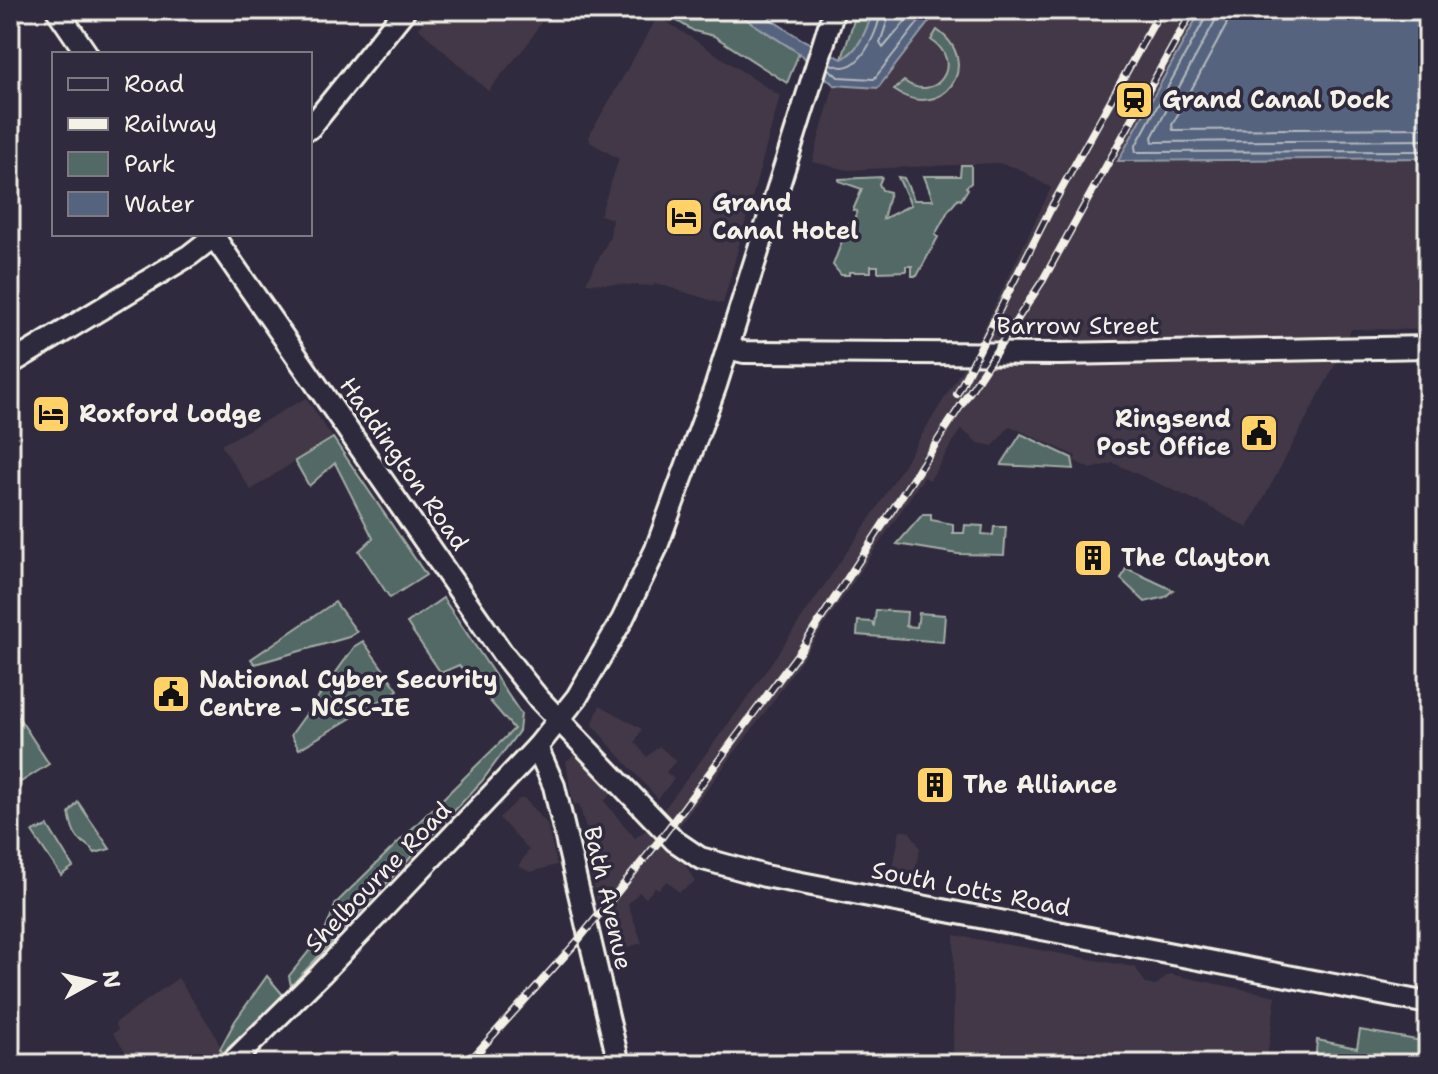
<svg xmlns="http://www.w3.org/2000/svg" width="1438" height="1074" viewBox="0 0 1438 1074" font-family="'Shantell Sans',sans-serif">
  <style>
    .built { fill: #423947; fill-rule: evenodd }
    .green { fill: #536965; stroke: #a4ada6; stroke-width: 2 }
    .water { fill: #54647e; stroke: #949ca8; stroke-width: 2 }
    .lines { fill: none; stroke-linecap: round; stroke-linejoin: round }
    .shore { stroke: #b4b9be; stroke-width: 2 }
    .secondary-casing { stroke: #f4f1e8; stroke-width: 26 }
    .secondary { stroke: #2f2a3d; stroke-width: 20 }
    .rail-casing { stroke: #f4f1e8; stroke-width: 8 }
    .rail { stroke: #2f2a3d; stroke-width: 5; stroke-dasharray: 15; stroke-linecap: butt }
    .labels { text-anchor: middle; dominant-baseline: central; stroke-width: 7; stroke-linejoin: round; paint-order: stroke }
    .poi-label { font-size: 24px; font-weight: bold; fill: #f4f1e8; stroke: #2f2a3d; text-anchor: start }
    .street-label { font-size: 24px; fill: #f4f1e8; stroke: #2f2a3d }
  </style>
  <rect width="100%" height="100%" fill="#2f2a3d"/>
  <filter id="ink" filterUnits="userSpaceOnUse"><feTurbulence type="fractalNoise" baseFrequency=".0125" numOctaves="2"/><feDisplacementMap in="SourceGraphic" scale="16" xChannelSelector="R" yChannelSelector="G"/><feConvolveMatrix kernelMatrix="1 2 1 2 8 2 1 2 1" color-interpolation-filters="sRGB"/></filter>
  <g filter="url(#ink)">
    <g class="built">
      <polygon points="433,10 548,10 530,41 488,91 418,28"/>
      <path d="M938 10H1201L1118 161 1428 158V330L1351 329 1344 348 1248 528 1204 504 1113 463 1091 469 1074 461 1076 456 1010 426 993 446 978 443 961 429 930 480 924 477 772 703 665 845 685 864 695 882 679 892 667 881 659 889 655 887 646 898 639 892 628 904 642 943 611 952 595 894 591 875 596 874 588 836 579 804 574 805 571 794 566 761 580 751 614 791 604 801 635 838 647 829 668 804 746 700 877 508 972 353 1051 188 1017 168 998 163 848 170 812 162 834 85 878 87ZM1055 336 1023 365 1001 364 1012 342Z"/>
      <polygon points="658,16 780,96 723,304 655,283 654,286 586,283 610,237 612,219 600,215 619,159 590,142 589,136"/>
      <polygon points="306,398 332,437 251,490 221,445"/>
      <polygon points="600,705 642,729 635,742 647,757 659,746 676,761 666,772 674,779 658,799 592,725"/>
      <polygon points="524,798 547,824 557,865 530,872 518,866 529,850 499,818 519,799"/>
      <polygon points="900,830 910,832 920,848 915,872 893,868"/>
      <polygon points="954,935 1135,967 1146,984 1151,985 1155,986 1169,974 1276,996 1266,1064 953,1064"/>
      <polygon points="178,978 213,1031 223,1053 206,1064 134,1064 113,1033 118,1030 115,1023"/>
    </g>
    <g class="green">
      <polygon points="659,10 732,10 799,53 787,83 714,36 694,31"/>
      <path d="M857 10H874C866 29 861 49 842 59Z"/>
      <path d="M937 30C985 63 942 124 894 90L904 81C936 105 966 62 931 40Z"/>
      <polygon points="961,165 971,165 971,183 966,187 968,189 961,200 958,199 948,211 935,235 938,237 917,276 912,276 912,266 906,266 906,271 878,272 878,266 871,266 871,272 849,272 849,275 841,275 833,265 849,223 853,224 857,211 853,210 862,189 839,181 839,179 882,177 879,184 882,190 890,192 883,219 911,205 898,177 904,178 914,200 933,200 924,176 960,176"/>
      <polygon points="1021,434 1072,458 1074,469 1001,465"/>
      <polygon points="333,438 426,575 390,598 359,551 373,538 335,463 309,486 295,461"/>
      <polygon points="923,514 931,514 931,520 953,524 953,533 964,533 965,525 983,526 982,534 993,535 994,527 1006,527 1004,555 958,554 897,544"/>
      <polygon points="1126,568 1173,590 1165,597 1145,602 1121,579"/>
      <polygon points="443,598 521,714 519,731 482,781 291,986 289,976 325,931 336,903 514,729 459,665 441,673 407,623"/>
      <polygon points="335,602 357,632 349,637 255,664 251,659"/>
      <polygon points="876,610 907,612 906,626 917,627 919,613 945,615 943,642 857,635 858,621 872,622 874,625"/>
      <polygon points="363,641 398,690 299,749 291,735 355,646"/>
      <polygon points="10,712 19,718 49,764 10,789"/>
      <path d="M78 802 110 849 95 853C90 846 86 845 80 840 73 834 71 822 69 813Z"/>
      <polygon points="48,826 73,867 61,875 32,832"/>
      <polygon points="267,976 284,996 223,1053 220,1049 235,1021"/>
      <polygon points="1360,1030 1428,1042 1428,1064 1315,1064 1317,1040 1357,1048"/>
    </g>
    <g class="water">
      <path d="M732 10H756L803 40 842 59C861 49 866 29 874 10H938L878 88 834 85 799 53Z"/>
      <polygon points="1201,10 1428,10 1428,158 1118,161"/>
    </g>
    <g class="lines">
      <g class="shore">
        <polyline points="891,10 880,43 883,48 915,10"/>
        <polyline points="1207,10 1206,17 1135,147 1136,152 1428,151"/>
        <polyline points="1217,10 1215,21 1152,137 1153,142 1428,140"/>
        <polyline points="1229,10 1226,26 1172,125 1173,130 1428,128"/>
        <path d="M829 64C834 64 838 67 842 67 864 67 879 27 881 10"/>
        <polyline points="828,68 838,77 874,79 928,10"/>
      </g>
      <g class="secondary-casing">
        <g id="secondary">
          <polyline points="57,10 87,54"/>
          <polyline points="310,128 405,10"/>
          <polyline points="212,234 503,654 539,699 675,841 700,858 765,876 1428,1003"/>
          <polyline points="728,348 744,352 1060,354 1428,347"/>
          <polyline points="10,364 190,255 217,234"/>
          <polyline points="537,747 554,786 619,1064"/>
          <polyline points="230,1064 321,974 537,747 577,697 622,620 656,549 716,385 834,10"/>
        </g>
      </g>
      <use href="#secondary" class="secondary"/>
      <g class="rail-casing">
        <g id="rail">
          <polyline points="957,394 1052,206 1161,10"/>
          <polyline points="467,1064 575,944 659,841 800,651 1043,280 1193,10"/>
        </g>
      </g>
      <use href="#rail" class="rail"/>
    </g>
  </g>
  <defs>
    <g id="station-square" transform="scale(2)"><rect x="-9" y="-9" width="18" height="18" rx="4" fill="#ffd166" stroke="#2f2a3d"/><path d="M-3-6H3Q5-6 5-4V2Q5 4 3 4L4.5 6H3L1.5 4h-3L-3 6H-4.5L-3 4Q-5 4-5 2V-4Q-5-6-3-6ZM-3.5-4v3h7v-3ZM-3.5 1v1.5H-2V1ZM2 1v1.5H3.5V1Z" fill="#111"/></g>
    <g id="hotel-square" transform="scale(2)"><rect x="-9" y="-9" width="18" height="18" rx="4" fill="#ffd166" stroke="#2f2a3d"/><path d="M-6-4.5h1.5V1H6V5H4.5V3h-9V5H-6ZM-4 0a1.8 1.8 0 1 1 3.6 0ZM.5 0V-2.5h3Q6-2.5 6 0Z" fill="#111"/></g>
    <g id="civic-square" transform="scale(2)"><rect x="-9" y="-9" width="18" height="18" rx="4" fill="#ffd166" stroke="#2f2a3d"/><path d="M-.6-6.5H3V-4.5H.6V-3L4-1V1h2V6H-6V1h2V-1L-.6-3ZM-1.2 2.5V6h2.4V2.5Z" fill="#111"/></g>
    <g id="building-square" transform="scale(2)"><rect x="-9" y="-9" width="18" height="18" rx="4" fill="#ffd166" stroke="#2f2a3d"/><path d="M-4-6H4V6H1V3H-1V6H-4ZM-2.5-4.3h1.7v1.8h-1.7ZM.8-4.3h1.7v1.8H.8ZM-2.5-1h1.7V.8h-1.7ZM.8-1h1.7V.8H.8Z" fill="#111"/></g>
  </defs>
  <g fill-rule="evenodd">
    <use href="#station-square" x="1134" y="100"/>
    <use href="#hotel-square" x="684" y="217"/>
    <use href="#hotel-square" x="51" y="414"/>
    <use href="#civic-square" x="1259" y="433"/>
    <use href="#building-square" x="1093" y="558"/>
    <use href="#civic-square" x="171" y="694"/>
    <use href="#building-square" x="935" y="785"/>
  </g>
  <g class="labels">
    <g class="poi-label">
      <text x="1162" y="100">Grand Canal Dock</text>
      <text x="712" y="203">Grand<tspan x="712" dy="28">Canal Hotel</tspan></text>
      <text x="79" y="414">Roxford Lodge</text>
      <text x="1231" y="419" text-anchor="end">Ringsend<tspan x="1231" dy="28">Post Office</tspan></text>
      <text x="1121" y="558">The Clayton</text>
      <text x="199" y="680">National Cyber Security<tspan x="199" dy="28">Centre - NCSC-IE</tspan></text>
      <text x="963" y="785">The Alliance</text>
    </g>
    <g class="street-label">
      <text x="1078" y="326">Barrow Street</text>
      <text transform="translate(404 464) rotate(55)">Haddington Road</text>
      <text transform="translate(378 877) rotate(-46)">Shelbourne Road</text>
      <text transform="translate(971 889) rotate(11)">South Lotts Road</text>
      <text transform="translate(608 898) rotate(77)">Bath Avenue</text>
    </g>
  </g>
  <rect width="1438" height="1074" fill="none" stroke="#2f2a3d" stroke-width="40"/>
  <rect x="20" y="20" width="1398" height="1034" fill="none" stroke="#f4f1e8" stroke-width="3" filter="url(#ink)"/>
  <rect x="52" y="52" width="260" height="184" fill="#2f2a3d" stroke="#7e7a81" stroke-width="2"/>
  <rect x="68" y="78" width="40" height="12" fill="#2f2a3d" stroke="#7e7a81" stroke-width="2"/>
  <text x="124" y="92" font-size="24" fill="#f4f1e8">Road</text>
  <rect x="68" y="118" width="40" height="12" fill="#f4f1e8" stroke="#7e7a81" stroke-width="2"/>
  <text x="124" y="132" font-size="24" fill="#f4f1e8">Railway</text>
  <rect x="68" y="152" width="40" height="24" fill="#536965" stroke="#7e7a81" stroke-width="2"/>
  <text x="124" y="172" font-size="24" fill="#f4f1e8">Park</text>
  <rect x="68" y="192" width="40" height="24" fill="#54647e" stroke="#7e7a81" stroke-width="2"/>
  <text x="124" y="212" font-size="24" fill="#f4f1e8">Water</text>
  <g transform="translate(92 982) rotate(82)" stroke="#2f2a3d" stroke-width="6" paint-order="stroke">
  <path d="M0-6L14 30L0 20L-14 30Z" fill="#f4f1e8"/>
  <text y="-12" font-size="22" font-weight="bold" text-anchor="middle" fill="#f4f1e8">N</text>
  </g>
</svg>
